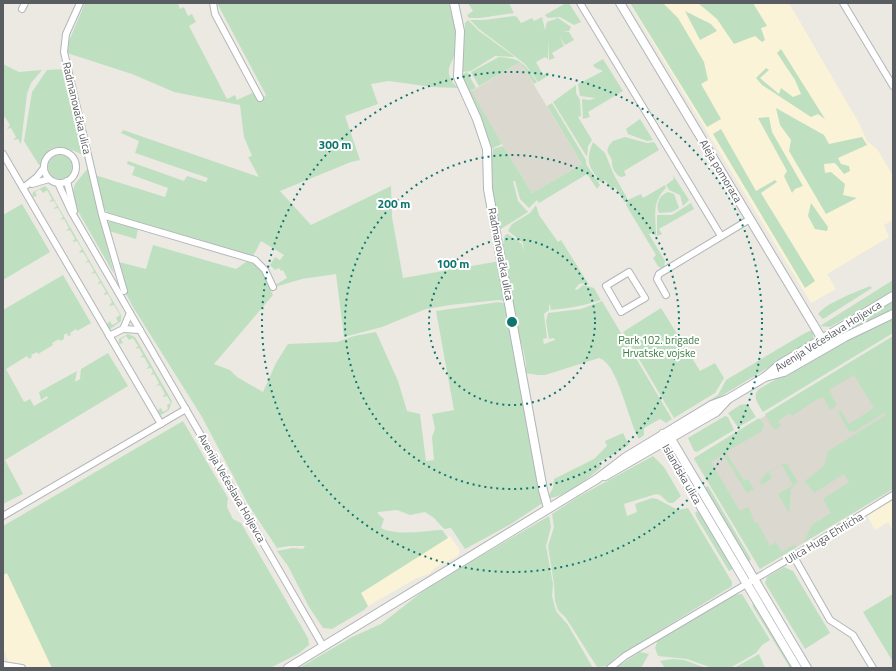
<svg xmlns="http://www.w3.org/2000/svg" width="896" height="671" viewBox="0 0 896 671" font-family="'Titillium Web',sans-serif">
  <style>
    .commercial { fill: #faf3d7 }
    .education { fill: #dad8cf }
    .green { fill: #bfe0c0 }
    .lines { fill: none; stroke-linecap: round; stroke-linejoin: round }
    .street-casing { stroke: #b3b6ba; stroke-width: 8 }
    .secondary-casing { stroke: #b2b5ba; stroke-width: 10 }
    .street { stroke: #fff; stroke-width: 6 }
    .secondary { stroke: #fff; stroke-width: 8 }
    .ring { fill: none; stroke: #0f766e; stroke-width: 2; stroke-dasharray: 2 4 }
    .labels { text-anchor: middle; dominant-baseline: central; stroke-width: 4; stroke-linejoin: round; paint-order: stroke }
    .street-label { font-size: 11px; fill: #595c60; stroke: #fff }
    .park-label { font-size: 11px; fill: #3b7d41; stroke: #fff }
    .centre { fill: #0f766e; stroke: #fff; stroke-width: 2 }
    .ring-label { font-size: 12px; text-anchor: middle; font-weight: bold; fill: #0f766e; stroke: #fff; stroke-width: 4; stroke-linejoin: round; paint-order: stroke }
  </style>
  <rect width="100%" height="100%" fill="#ebe9e1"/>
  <g class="commercial">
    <polygon points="629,3 789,3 859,123 867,141 877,149 893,176 893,220 884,225 889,237 827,274 836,289 811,303"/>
    <polygon points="893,498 893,531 888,522 875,530 866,514"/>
    <polygon points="450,536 460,550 458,556 436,567 429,574 417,578 368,606 361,593"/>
    <polygon points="7,573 21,602 52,668 3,668 9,663 3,648 3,575"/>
  </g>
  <g class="education">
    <polygon points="520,62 582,164 532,193 470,92"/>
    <polygon points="893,338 893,489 760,569 694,459"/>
  </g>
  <g class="green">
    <path d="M85 3H178L180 9 184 7 188 16 192 14 196 22 189 26 227 99 235 95 237 100 252 93 263 98 266 95 217 3H449C452 16 457 33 456 46 455 66 439 68 458 88L432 87 389 81 371 84 378 104 345 116 360 160 351 162 280 191 311 225 391 186 392 217 403 278 500 261 505 301 499 300 450 305 426 309 382 327 344 337 336 274 302 279 275 287V285L287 278 283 270 281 271 279 268 275 270 270 265 275 257 280 260 284 255 261 241 253 256 248 255 108 214 103 206 95 175 165 197 168 188 132 175 135 167 127 164 128 161 184 181 187 176 206 182 208 178 135 153 139 141 121 133 123 130 259 177 248 157 252 156 244 137 240 105 174 92 132 74 67 53 69 41Z"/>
    <polygon points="468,3 509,3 514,13 480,18 469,18 467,15 473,11"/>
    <polygon points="566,3 569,3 581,22 574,25 560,17 548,18 545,15"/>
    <polygon points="630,3 663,3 678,18 704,62 708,80 701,84 721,119 707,127"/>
    <polygon points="698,3 753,3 767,26 761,28 765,40 762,42 755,36 734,44 717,19"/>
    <polygon points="685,11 711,24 717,31 700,40"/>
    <polygon points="514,16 517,17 521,23 532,18 534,21 542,17 545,30 547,22 558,18 571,27 569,31 562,31 569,32 574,40 565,45 560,37 564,46 552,53 555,58 549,60 549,39 548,59 545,57 536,62 543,75 548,72 549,75 538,82 525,64 479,29 470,20 484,20"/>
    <polygon points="468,20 479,31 515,57 495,56 471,71 462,72 465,23"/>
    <polygon points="781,49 825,119 818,114 811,117 762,85 756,78 766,68 769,70 760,78 779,94 781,88 793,97 801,94 795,80 777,53"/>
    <path d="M499 57C523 59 523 63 537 82L534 84 520 62 479 86 471 72Z"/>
    <polygon points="603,59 623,91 588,112 590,117 583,119 582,99 590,100 595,98 580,96 578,84 603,71 596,68 593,65"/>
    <polygon points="3,64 19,72 42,70 31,83 27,94 21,144 18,139 13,140 16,137 11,128 7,129 10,125 5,117 3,118"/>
    <path d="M66 69V75L78 113 85 156C68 148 48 137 41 165H39L24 141 32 92 47 70Z"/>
    <polygon points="467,72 476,88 470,91 466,82 502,144 489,150 461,75"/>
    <polygon points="576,85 576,93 580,100 581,117 580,116 578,117 592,140 588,146 587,157 553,102"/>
    <polygon points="552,103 586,160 586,164 600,185 597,189 587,174 539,203 537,200 529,208 520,199 515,181 513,181 518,201 528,212 499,230 491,186 490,159 492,158 493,149 503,146 532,193 582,164 547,106"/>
    <polygon points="776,108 824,135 829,144 862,137 867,145 838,158 841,164 849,166 850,171 844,174 835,163 824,164 825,173 831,172 845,184 843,195 857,198 826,214 789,151 791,140 780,125"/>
    <polygon points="769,117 772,132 803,186 795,189 792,193 784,176 787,171 758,118"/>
    <polygon points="640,119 653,140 647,141 628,134 626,129"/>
    <polygon points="721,129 756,191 775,180 777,182 761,193 815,281 805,288 713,134"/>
    <path d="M625 137 647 143 654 142 659 150 624 171 626 176 621 177C615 175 611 166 612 160 608 152 604 150 613 141Z"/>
    <path d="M593 142 605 153 614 175 627 198 625 203 615 187 611 189 605 180 600 182C589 166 585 162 593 142Z"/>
    <circle cx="60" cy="167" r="12"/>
    <polygon points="88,168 114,274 71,199 75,184"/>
    <polygon points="673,175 689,200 683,206 680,195 669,190 666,185 674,179"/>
    <path d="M665 185 666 188C651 202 656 217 656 236L652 233 649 234 665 261 664 267 661 268 658 266 653 258 656 255 626 205 628 200 641 194 643 198Z"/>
    <polygon points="45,186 48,189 121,315 121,321 109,330 106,325 110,321 112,325 118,322 116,318 120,315 114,305 109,306 112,302 108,294 103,295 106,292 101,283 97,284 100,281 95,273 91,274 94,271 89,262 85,263 88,260 83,252 79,253 82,249 77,241 72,242 75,239 70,230 66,231 69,228 64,219 60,220 63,217 58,208 53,209 57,206 54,201 49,202 52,199 47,190 43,193 40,189 35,192 37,196 32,197 33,192"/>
    <path d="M668 192 674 194 679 208 672 212 659 213C655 205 659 195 668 192Z"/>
    <polygon points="691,203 694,209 659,229 662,234 657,236 657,215 672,215"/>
    <polygon points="811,203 828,227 827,231 815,229 808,216"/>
    <polygon points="22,204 50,252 3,280 3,215"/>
    <path d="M536 205 539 215 558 242 561 240 589 285 584 283 579 284 575 289 577 290 583 285 594 288 601 300C584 306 569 308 551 310L550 305H549V310L544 314 547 338 543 339 544 344 555 340 554 338 549 339 546 321 548 313 581 309 602 301 672 419 666 423 660 419 644 428V435L639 439C628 421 618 363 599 358L545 375H537L526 373C527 360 523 349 519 337L503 245 505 235 508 234 522 244 524 252 523 243 508 231 512 224 530 213Z"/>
    <polygon points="110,220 138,228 136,239 109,231 107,224"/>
    <path d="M153 245 236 269 249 260 260 266 273 295 214 364 230 370 237 377 263 392 276 363 288 344 337 342 354 336 376 332 398 381 407 411 420 414 426 461 434 460 432 437 435 429 432 414 454 410 436 311 499 302 508 304 544 502 511 524 465 549 451 528 444 529 434 518 425 512 410 515 397 510 378 512V514L384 519 381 528C397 536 424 531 442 530L448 538 361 593 368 606 364 610 332 629 323 628 309 607 288 566 277 551 293 548 303 549 305 546H289L277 548 249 506 202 417 133 307 124 290 115 261 146 269Z"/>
    <polygon points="63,275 91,323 77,331 76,329 70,333 71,335 68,336 67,333 64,335 64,339 60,341 59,339 52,343 53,345 38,354 37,352 31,355 32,357 29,359 27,356 6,369 24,402 30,399 34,406 48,398 47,396 41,400 39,392 77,371 75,382 80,379 81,369 108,353 128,386 5,460 23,494 3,504 3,310"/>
    <polygon points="893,280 893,292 887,295 830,327 820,326"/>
    <path d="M870 286 872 288 823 319 818 314C826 303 856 292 870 286Z"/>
    <polygon points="893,301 893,309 821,347 823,342"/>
    <polygon points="661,308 700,371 715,363 724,378 715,393 674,418 623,332"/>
    <path d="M893 318V333L763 412C759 405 751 396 759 389L843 341Z"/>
    <polygon points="812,330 814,332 813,339 809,343 678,422 676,421 718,395 726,380 805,333"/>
    <polygon points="128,334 135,337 172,401 169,410 159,416 158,410 161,408 163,412 168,409 167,405 171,403 167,396 162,397 165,394 160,385 156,386 159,383 154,374 150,375 153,372 151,368 146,369 149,366 144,357 140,358 143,355 139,348 135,349 138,346 133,338 129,340 126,336 121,339 123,343 119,344 119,339"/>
    <polygon points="893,336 893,489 803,543 813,524 831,513 823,499 849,482 844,474 814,493 805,481 824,466 828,451 886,415 884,413 854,432 849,431 838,412 841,411 849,424 874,408 854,375 829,390 837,405 830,410 823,397 816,400 792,416 790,413 778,421 781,426 774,430 765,414"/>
    <polygon points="745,404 749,406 756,417 740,426 737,426 728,413 740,405"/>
    <polygon points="725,416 728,417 734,430 697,452 694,451 688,438"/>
    <polygon points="759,418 764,425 762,431 726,452 744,481 748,479 754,489 747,493 723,454 711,462 740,511 748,507 752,514 751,515 755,523 757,522 770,546 776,542 782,552 795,544 797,547 760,569 694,458"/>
    <polygon points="183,421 228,498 227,507 233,519 241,523 308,638 309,645 298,654 270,668 52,668 7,573 3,575 3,526"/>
    <path d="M623 433 629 445 598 463 601 467C590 478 565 497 550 498L549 495 553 488 554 479 594 459 607 446 605 441Z"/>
    <polygon points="653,456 664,467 681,496 673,503 669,503 660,495 656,494 624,504 627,516 637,512 635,504 652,498 657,499 678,510 688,508 732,582 732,586 617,657 608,666 597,667 566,618 558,610 555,601 554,584 548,546 554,527 552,514 578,497"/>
    <polygon points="783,464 787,464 798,482 791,489 789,513 778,494 793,485 782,465 769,472 772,478 762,485 760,482 766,473"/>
    <polygon points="708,486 751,559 749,562 704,488"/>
    <polygon points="697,511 704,518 734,568 729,571 697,518 695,513"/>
    <polygon points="549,516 551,527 546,546 553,584 552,596 556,611 568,625 593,668 299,668 352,637 381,624 431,585"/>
    <polygon points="784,567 793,571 830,633 805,649 765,583 767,577"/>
    <polygon points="742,594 770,640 762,645 756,653 730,668 712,668 687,659 658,656 655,648 658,640 733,595"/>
    <polygon points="893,594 893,662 863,612"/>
    <polygon points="752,600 794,668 790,668 753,607"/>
    <polygon points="640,652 649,654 641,668 615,668"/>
    <polygon points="759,654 765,668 734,668"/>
    <polygon points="673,659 684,660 706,668 665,668 660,661"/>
  </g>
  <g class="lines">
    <g class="street-casing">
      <g id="street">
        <polyline points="80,3 66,34 64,52 102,215 124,291"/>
        <polyline points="213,3 215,14 260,98"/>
        <polyline points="580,3 721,236"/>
        <polyline points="843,3 893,86"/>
        <polyline points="22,9 25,3"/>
        <circle cx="60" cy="167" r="16"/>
        <polyline points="3,154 161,424"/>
        <polyline points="67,181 74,211"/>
        <polyline points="58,183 71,211 323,646"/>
        <polyline points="32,184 49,179"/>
        <polyline points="23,188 37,177 43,169"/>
        <polyline points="102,215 255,260 265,270 273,287"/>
        <polygon points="629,272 645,298 621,312 606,286"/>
        <polyline points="666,295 657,279 659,274 750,219"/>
        <polyline points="123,329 140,330"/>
        <polyline points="109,336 123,329 130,313"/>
        <polyline points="3,516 186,409"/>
        <polyline points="794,557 830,620 853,635 873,668"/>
        <polyline points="3,665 22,668"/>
        <polyline points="610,668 625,656 814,544 893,495"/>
      </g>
    </g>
    <g class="secondary-casing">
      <g id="secondary">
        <polyline points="454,3 460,31 458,77 477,119 487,149 488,189 543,490 548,508"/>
        <polyline points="620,3 822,339"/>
        <polyline points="765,377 784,372 845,337 893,314"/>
        <polyline points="663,434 671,439 807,668"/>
        <polyline points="663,434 663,443 797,668"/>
        <polyline points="605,476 716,412 728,399"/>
        <polyline points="288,668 597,479 626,457 712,405 728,399 765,377 779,365 893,296"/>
      </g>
    </g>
    <use href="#street" class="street"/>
    <use href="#secondary" class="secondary"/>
  </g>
  <g class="ring">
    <circle cx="512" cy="322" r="83"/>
    <circle cx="512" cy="322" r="167"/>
    <circle cx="512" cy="322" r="250"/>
  </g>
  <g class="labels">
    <g class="street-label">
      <text transform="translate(77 108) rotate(77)">Radmanovačka ulica</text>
      <text transform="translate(721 171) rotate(59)">Aleja pomoraca</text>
      <text transform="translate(501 254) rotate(79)">Radmanovačka ulica</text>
      <text transform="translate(828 336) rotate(-32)">Avenija Većeslava Holjevca</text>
      <text transform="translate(682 474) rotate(60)">Islandska ulica</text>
      <text transform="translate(232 488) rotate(60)">Avenija Većeslava Holjevca</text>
      <text transform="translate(824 538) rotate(-31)">Ulica Huga Ehrlicha</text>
    </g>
    <g class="park-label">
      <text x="659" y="340">Park 102. brigade<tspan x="659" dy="13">Hrvatske vojske</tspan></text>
    </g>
  </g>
  <circle cx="512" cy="322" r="6" class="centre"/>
  <g class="ring-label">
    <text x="335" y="149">300 m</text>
    <text x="394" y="208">200 m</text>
    <text x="453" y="268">100 m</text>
  </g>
  <rect width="896" height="671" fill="none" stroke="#595c60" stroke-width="8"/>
</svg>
